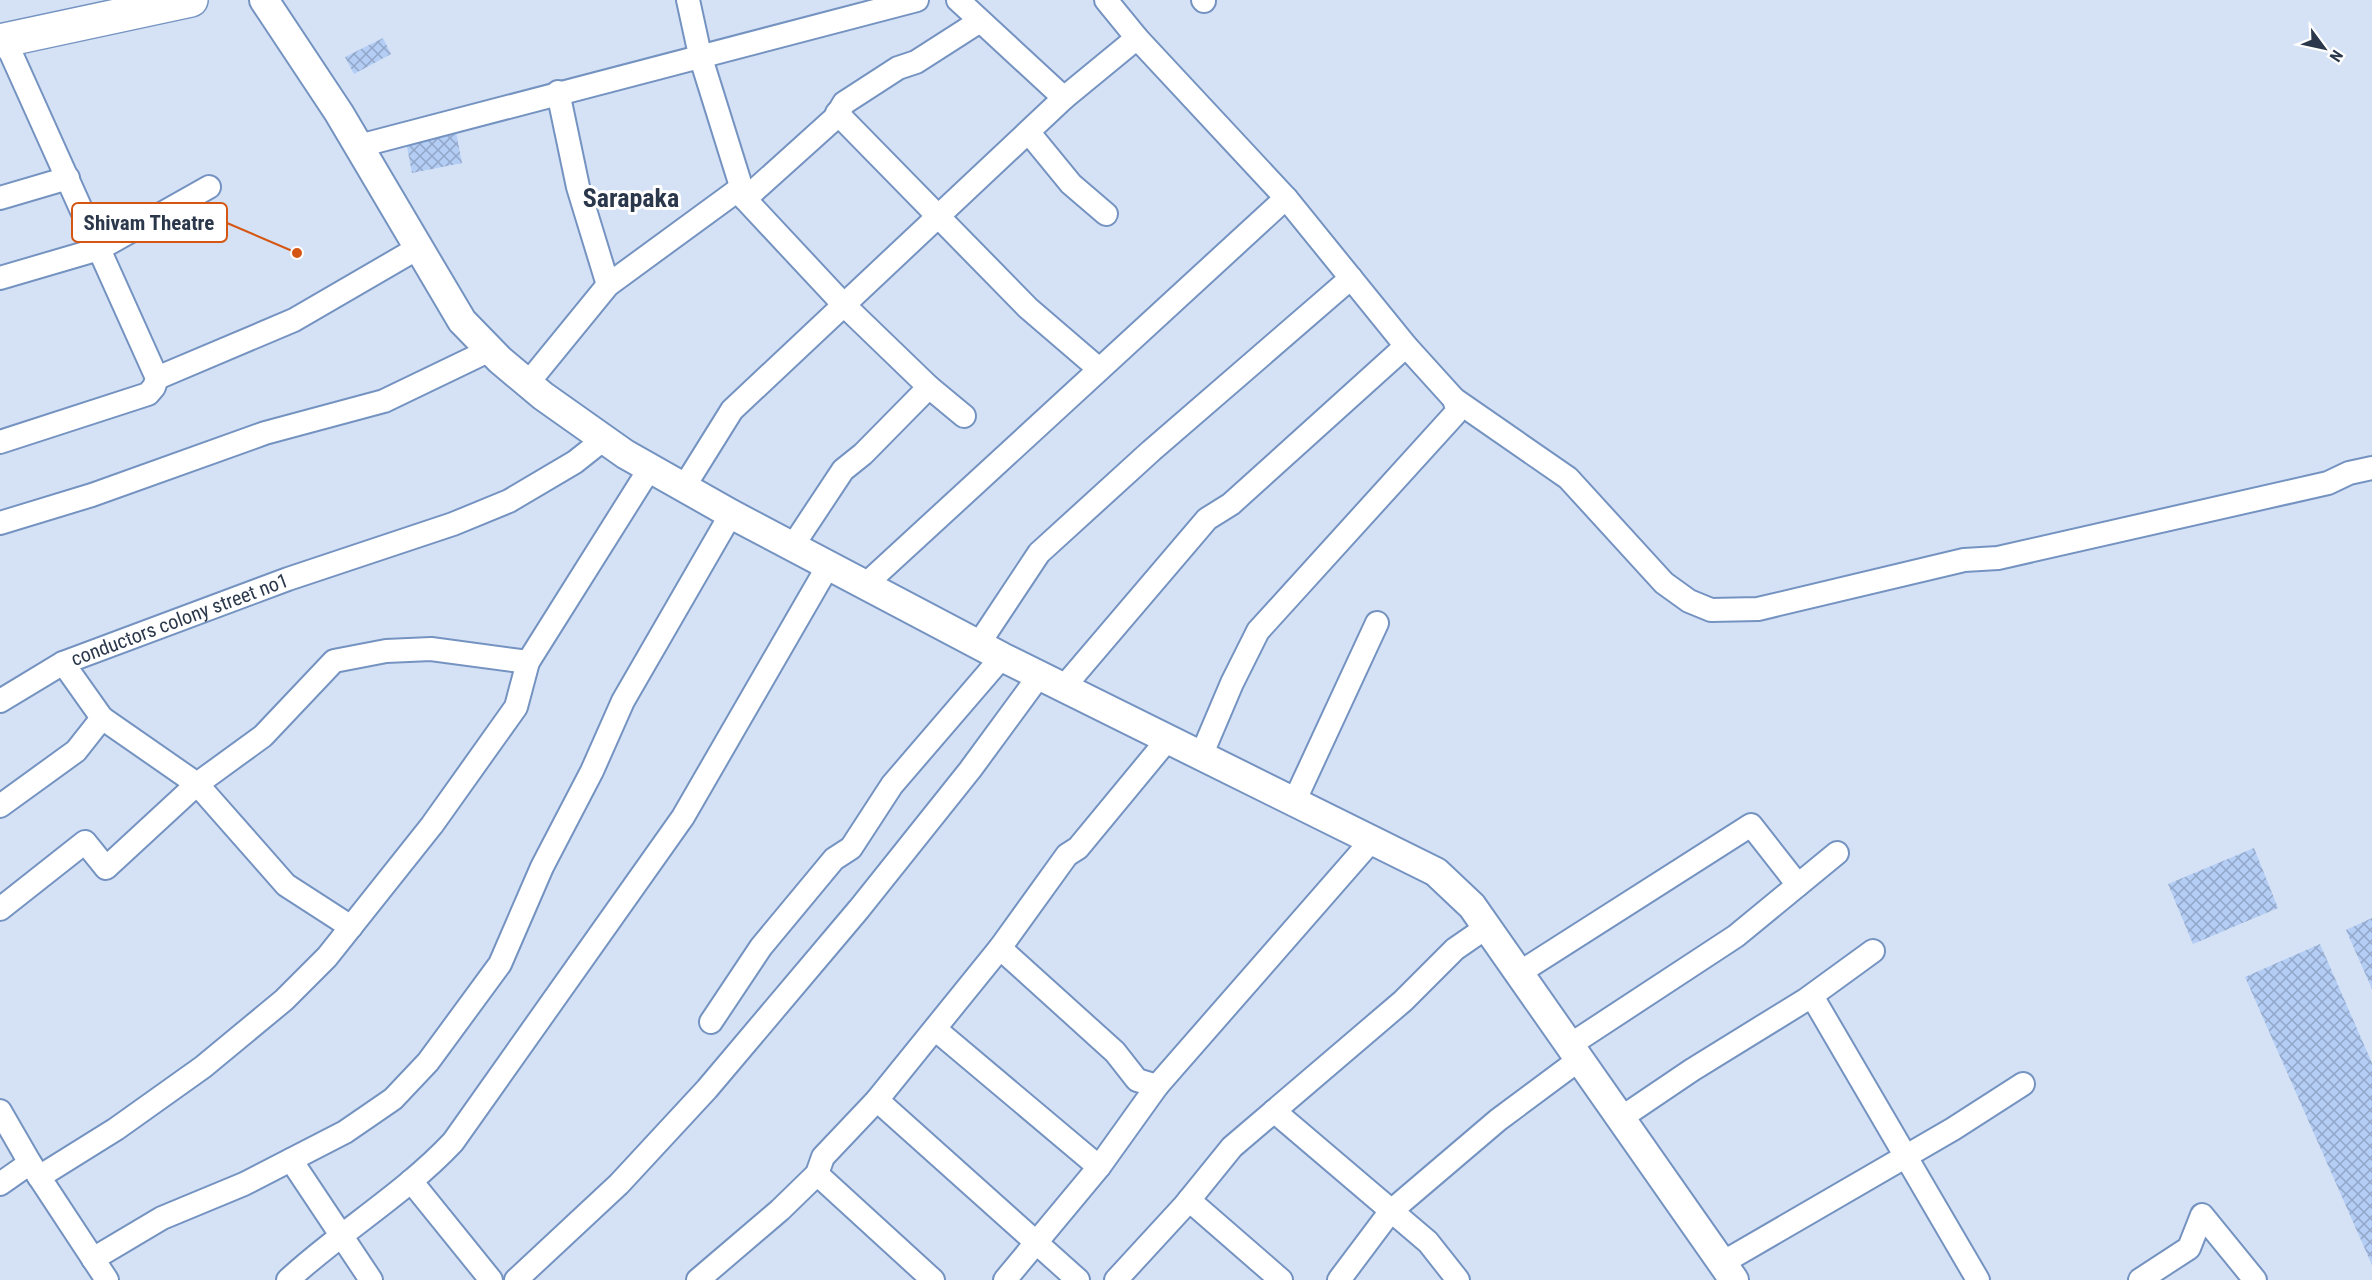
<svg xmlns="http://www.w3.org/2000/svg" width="2372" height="1280" viewBox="0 0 2372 1280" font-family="'Roboto Condensed',sans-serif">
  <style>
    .building { fill: url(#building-cross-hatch) }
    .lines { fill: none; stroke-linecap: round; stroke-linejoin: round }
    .minor-casing { stroke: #7593c1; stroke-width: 26 }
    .major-casing { stroke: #7593c1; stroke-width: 32 }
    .highway-casing { stroke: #7593c1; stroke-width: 36 }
    .minor { stroke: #fff; stroke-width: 22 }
    .major { stroke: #fff; stroke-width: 28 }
    .highway { stroke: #fff; stroke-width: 33 }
    .labels { text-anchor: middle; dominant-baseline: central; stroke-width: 6; stroke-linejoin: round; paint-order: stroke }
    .street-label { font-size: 20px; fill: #2b384b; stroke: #fff }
    .district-label { font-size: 26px; font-weight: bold; fill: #2b384b; stroke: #fff }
    .leader { fill: none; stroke: #d55612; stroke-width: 2 }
    .callout-dot { fill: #d55612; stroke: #fff; stroke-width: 2 }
    .callout { fill: #fff; stroke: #d55612; stroke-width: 2 }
    .callout-label { font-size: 21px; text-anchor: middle; font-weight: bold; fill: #2b384b }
  </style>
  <defs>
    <pattern id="building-cross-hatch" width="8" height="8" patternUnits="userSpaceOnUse" patternTransform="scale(1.5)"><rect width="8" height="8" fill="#b3cdf5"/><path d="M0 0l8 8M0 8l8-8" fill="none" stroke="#92a7c8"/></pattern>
  </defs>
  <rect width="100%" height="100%" fill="#d5e2f6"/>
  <g class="building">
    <polygon points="383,38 391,54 354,74 345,57"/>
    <polygon points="456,132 462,163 412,173 406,142"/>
    <polygon points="2254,848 2278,908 2193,944 2168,884"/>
    <polygon points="2372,918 2372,989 2346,930"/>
    <polygon points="2320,944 2372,1063 2372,1265 2245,977"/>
  </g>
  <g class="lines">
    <g class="minor-casing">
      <g id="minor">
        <polyline points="688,0 700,55 745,199 844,305 929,387 863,454 843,470 792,547"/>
        <polyline points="958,0 1064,98"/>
        <polyline points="1106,0 1137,38 1286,198 1406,346 1454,399 1568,478 1664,583 1689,601 1711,610 1758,609 1964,560 1998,558 2328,483 2349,473 2372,468"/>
        <polyline points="1203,0 1204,1"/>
        <polyline points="558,92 578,187 608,285"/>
        <polyline points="837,113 1028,308 1099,369"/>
        <polyline points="1030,134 1071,184 1106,214"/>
        <polyline points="359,146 917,0"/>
        <polyline points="0,198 68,178"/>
        <polyline points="745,199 835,118 844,103 898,68 916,62 980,21"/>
        <polyline points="0,278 99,249 209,187"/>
        <polyline points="157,378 294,320 418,248"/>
        <polyline points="528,383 608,285 742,187"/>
        <polyline points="929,387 964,416"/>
        <polyline points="0,442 148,394 154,387 157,378 5,40"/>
        <polyline points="684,487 732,410 1064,98 1137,38"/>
        <polyline points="0,523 92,495 265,433 384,401 490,350"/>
        <polyline points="865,585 1286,198"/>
        <polyline points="978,645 1039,553 1151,451 1351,278"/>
        <polyline points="1063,688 1207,519 1231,504 1406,346"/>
        <polyline points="0,701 63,663"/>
        <polyline points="1201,756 1232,683 1258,631 1455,414 1457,409 1454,399"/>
        <polyline points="1294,802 1377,623"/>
        <polyline points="0,806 76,751 102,718"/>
        <path id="s1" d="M0 909 85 842 106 868 197 784 102 718 63 663 288 579 453 524 509 501 575 462 604 439"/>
        <polyline points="351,927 286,885 197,784 263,736 334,661 386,651 431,649 528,662"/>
        <polyline points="1000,948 1115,1052 1137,1080 1157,1086"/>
        <polyline points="1519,973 1751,825 1798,885"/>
        <polyline points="1812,996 1978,1280"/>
        <polyline points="711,1022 761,947 834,859 851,848 892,785 1002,657"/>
        <polyline points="935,1029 1099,1167"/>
        <polyline points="1570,1045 1736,936 1837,853"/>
        <polyline points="877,1100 1078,1280"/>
        <polyline points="0,1111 30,1163 107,1280"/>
        <polyline points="1274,1111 1428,1242 1458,1280"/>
        <polyline points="1621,1118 1692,1070 1807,999 1873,951"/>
        <polyline points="291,1160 371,1280"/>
        <polyline points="817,1174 933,1280"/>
        <polyline points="39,1177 116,1129 203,1067 284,1000 327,957 432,825 516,707 528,662 650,468"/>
        <polyline points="411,1181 491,1280"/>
        <polyline points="0,1184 30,1163"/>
        <polyline points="1189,1200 1281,1280"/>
        <polyline points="93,1259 162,1218 244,1184 345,1132 393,1099 428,1062 500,964 542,867 592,771 623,701 731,514"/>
        <polyline points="1722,1263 1953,1129 2023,1084"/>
        <path d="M288 1280C341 1231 403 1195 453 1142L683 817 828 566"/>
        <polyline points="516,1280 619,1184 707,1089 859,909 970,770 1039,676"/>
        <polyline points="698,1280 780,1210 817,1174 823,1157 877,1100 1000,948 1067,855 1078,848 1168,739"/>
        <polyline points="1005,1280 1099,1167 1157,1086 1372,840"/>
        <polyline points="1116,1280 1185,1205 1232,1147 1403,1001 1455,949 1487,927"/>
        <polyline points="1339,1280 1390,1212 1498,1120 1580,1059"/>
        <polyline points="2140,1280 2189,1248 2202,1215 2255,1280"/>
      </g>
    </g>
    <g class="major-casing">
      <polyline id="major" points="264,0 339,113 462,321 500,360 543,396 625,454 731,514 1002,657 1436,872 1472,906 1734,1280"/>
    </g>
    <g class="highway-casing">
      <polyline id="highway" points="0,41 191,0"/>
    </g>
    <use href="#minor" class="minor"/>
    <use href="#major" class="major"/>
    <use href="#highway" class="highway"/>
  </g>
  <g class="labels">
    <g class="street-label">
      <text stroke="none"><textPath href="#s1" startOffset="573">conductors colony street no1</textPath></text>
    </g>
    <g class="district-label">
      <text x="631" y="198">Sarapaka</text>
    </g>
  </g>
  <path class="leader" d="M297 253L227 223"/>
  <circle class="callout-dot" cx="297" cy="253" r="6"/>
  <rect class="callout" x="72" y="203" width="155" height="39" rx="6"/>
  <g class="callout-label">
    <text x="149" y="230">Shivam Theatre</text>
  </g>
  <g transform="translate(2324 48) rotate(123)" stroke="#ffffff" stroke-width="4.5" paint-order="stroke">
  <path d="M0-4.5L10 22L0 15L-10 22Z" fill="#2b384b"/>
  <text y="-9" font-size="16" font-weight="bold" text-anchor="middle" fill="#2b384b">N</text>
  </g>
</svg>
